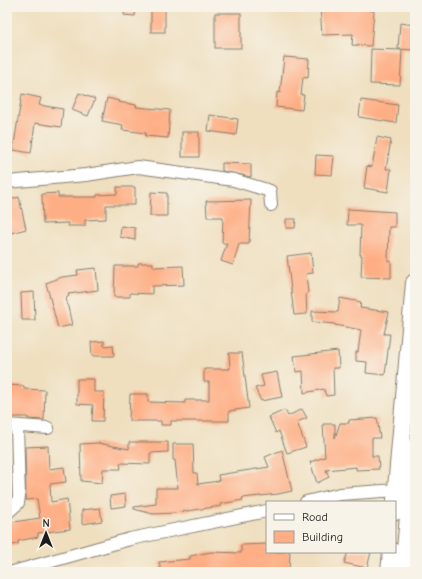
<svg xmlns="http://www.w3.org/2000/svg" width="422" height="579" viewBox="0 0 422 579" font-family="'Comic Neue',sans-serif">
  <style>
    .building { fill: #feae84 }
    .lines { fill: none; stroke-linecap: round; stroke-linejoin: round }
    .street-casing { stroke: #867e6e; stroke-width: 14 }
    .secondary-casing { stroke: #867e6e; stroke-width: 20 }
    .street { stroke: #fff; stroke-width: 12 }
    .secondary { stroke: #fff; stroke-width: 18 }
  </style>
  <rect width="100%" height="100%" fill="#f7f3e8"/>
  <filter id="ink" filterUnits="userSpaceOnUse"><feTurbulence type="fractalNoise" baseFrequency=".025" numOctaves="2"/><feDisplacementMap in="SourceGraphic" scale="8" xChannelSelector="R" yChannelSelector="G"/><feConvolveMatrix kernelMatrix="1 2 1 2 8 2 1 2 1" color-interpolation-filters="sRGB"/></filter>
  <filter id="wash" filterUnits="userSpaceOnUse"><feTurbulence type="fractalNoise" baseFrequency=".012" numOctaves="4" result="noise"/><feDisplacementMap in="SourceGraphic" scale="16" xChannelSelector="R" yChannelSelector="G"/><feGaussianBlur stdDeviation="0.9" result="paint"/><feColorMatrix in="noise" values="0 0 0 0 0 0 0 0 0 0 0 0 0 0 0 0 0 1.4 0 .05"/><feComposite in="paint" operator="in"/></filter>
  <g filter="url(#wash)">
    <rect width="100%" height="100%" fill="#efdfbf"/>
    <g id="blocks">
      <g class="building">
        <polygon points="124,7 136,7 135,16 124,15"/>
        <rect x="151" y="7" width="14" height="25"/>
        <polygon points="320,7 371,7 371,11 374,11 371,46 352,45 353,34 322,35"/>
        <rect x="215" y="13" width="26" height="35"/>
        <polygon points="400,23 415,25 414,50 398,49"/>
        <polygon points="371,49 402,50 400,85 370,84"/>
        <polygon points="284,57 309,59 308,78 303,77 301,95 304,95 302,110 276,107 277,92 280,93"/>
        <polygon points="79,93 95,99 88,116 72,110"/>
        <polygon points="22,94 41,98 39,105 63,109 61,127 35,123 31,153 13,150"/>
        <polygon points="107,98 119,101 118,102 137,105 136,107 170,110 168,138 145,136 146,133 122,130 123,125 102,121"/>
        <polygon points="361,100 398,105 396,123 359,117"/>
        <polygon points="210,115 238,119 236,135 208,131"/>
        <rect x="182" y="132" width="17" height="25"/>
        <polygon points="377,137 391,140 386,169 391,169 388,192 364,188 367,166 372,167"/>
        <polygon points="316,155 334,156 332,175 315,174"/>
        <polygon points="222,163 251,164 251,177 222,171"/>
        <polygon points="117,187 135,187 135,205 106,205 106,219 85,220 85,226 68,226 68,223 43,224 42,194 58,193 58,197 97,197 97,195 117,194"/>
        <polygon points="151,192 167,193 167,216 150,216"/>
        <polygon points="19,197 26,229 11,233 7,219 7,200"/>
        <polygon points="251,200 249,244 239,244 233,265 221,261 227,243 222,243 223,217 207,217 206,201"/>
        <polygon points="348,209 395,212 395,227 389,227 388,261 391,261 391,278 361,277 362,255 360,255 361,225 347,225"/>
        <polygon points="286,219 296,219 295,228 286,228"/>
        <polygon points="121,226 135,228 135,240 120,237"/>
        <polygon points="311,253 313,273 306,274 308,293 306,294 307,314 294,315 287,256"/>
        <polygon points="138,263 153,263 153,267 183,266 184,285 152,286 152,294 130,293 130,297 114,297 115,266 138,266"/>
        <polygon points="96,268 98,290 68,294 69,296 66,298 72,325 58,328 46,283 62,277 78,275 77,270"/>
        <polygon points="34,292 35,320 22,320 21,293"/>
        <polygon points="340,298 361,302 360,308 389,312 384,334 390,334 385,375 366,373 367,362 356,361 356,352 358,352 361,330 335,325 335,324 312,322 312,311 338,312"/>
        <polygon points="104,341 104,346 113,345 114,356 92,356 91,342"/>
        <polygon points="338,351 339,368 333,368 334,395 326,396 324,389 304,393 303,371 296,372 294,356"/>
        <polygon points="229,353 242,353 249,408 229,411 229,421 171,421 171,425 161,425 161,421 129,421 130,394 148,394 148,402 185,403 185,400 209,400 209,382 204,382 204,369 230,369"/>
        <polygon points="277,372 282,397 261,401 255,388 264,386 261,375"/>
        <polygon points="77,379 94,379 94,392 104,392 103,421 92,421 93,405 77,404"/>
        <polygon points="7,385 24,386 24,389 45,390 44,420 28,419 28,417 7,417"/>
        <polygon points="302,409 307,418 297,422 306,447 287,453 279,431 276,433 269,417 285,410 288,416"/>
        <polygon points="377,418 380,438 372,438 372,456 378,456 379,469 356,470 356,467 326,470 329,477 317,483 310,462 325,457 323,424 335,424 335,438 340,423 349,423 349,420"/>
        <polygon points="129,442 168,442 168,452 150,453 150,464 120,463 121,469 103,469 102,483 81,481 80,444 98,443 129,449"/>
        <polygon points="173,444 193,444 194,473 197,473 198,484 219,481 218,475 269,467 265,457 282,450 292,491 278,494 242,498 243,500 220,504 221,506 174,513 153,514 134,509 134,507 156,504 156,488 178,488 175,460 173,460"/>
        <polygon points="48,446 49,469 64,467 66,482 50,484 51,502 67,499 70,529 38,533 38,537 18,541 18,544 7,546 7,523 40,518 37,499 26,500 25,447"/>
        <polygon points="125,494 126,506 111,508 110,496"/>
        <polygon points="100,508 102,521 82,524 82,510"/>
        <polygon points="267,544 267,552 290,552 289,572 161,572 159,562 190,559 190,556 211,552 241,553 241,545"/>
        <polygon points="348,552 371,552 367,568 344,563"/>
      </g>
    </g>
  </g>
  <g filter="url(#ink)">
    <use href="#blocks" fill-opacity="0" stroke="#867e6e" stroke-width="1"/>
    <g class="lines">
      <g class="street-casing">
        <g id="street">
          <polyline points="7,182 86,175 138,167 234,180 270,191 271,205"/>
          <polyline points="7,425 48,428"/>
          <polyline points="306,502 340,494 397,490"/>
          <polyline points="7,513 18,503 19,496 17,426"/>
          <polyline points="13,572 130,539 267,511"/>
        </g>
      </g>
      <g class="secondary-casing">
        <g id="secondary">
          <polyline points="395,511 415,283"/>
          <polyline points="390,572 392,552"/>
          <polyline points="404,572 415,449"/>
        </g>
      </g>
      <use href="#street" class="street"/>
      <use href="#secondary" class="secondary"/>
    </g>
  </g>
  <rect width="422" height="579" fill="none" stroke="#f7f3e8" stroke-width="24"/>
  <rect x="266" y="501" width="130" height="52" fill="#f7f3e8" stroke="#9f9d96"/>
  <rect x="274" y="514" width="20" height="6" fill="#ffffff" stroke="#9f9d96"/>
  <text x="302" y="521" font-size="12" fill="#1c1c1c">Road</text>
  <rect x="274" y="531" width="20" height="12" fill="#feae84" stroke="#9f9d96"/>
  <text x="302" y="541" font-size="12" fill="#1c1c1c">Building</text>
  <g transform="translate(46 533)" stroke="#f7f3e8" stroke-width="3" paint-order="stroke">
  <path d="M0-3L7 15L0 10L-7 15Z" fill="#1c1c1c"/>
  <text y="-6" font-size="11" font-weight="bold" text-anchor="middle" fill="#1c1c1c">N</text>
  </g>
</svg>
